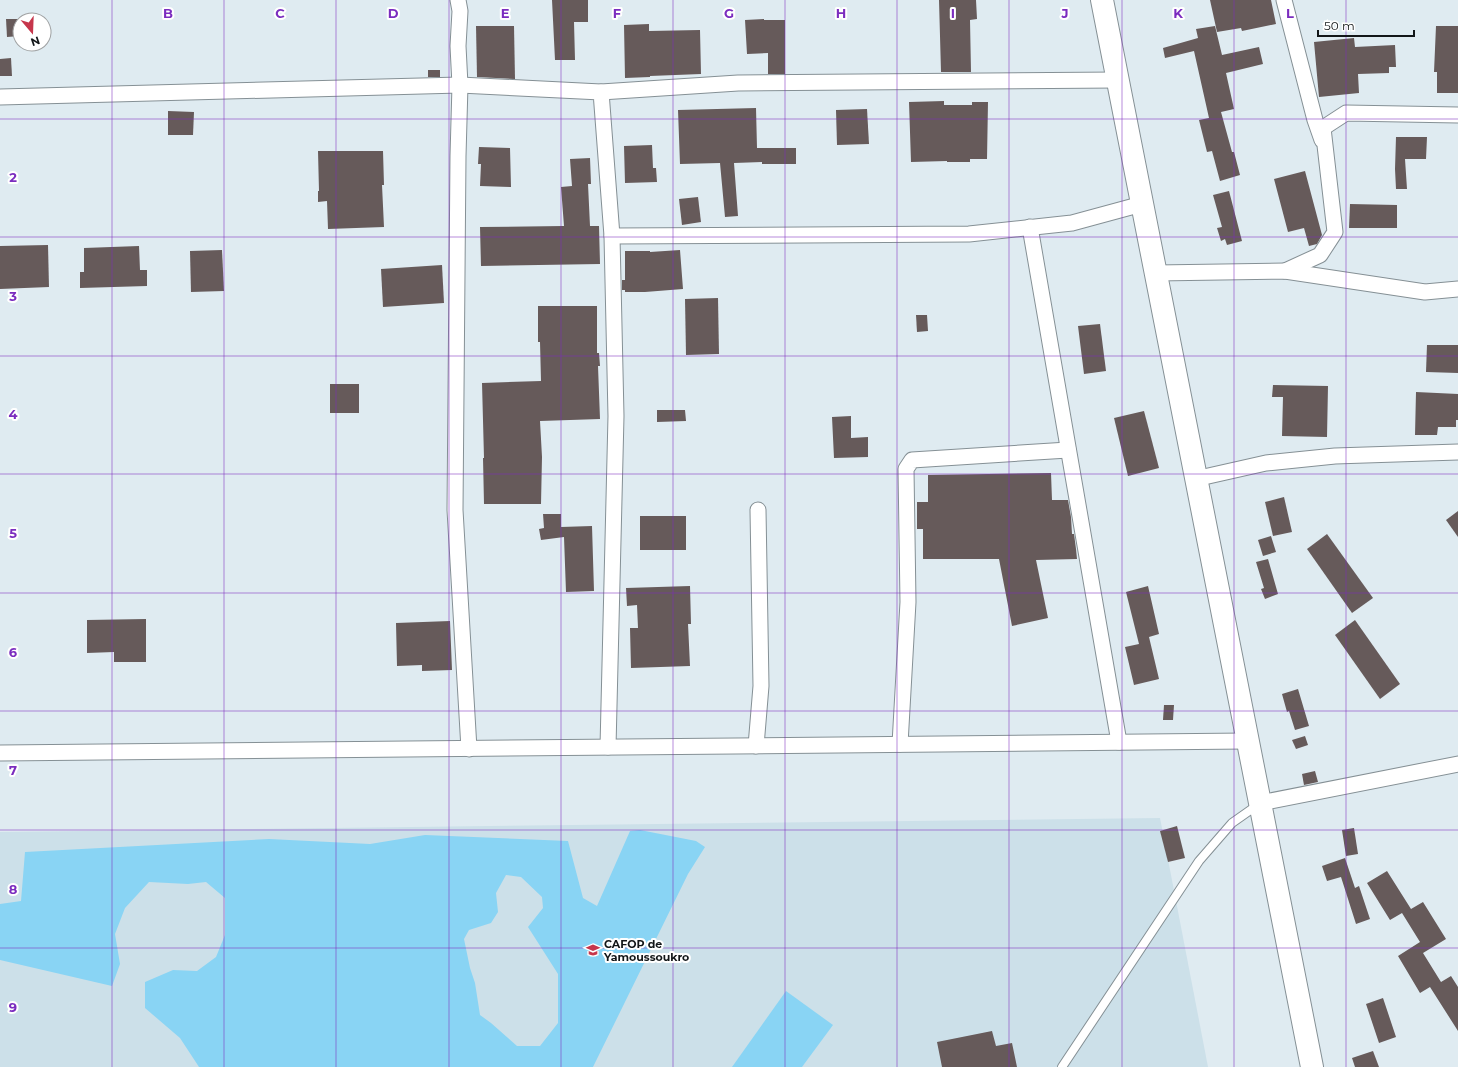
<svg xmlns="http://www.w3.org/2000/svg" width="1458" height="1067" viewBox="0 0 1458 1067" font-family="Montserrat,sans-serif">
  <style>
    .built { fill: #cce0e9 }
    .green { fill: #89d4f4; fill-rule: evenodd }
    .building { fill: #665a5a }
    .lines { fill: none; stroke-linecap: round; stroke-linejoin: round }
    .lane-casing { stroke: #859095; stroke-width: 10 }
    .street-casing { stroke: #859095; stroke-width: 17 }
    .secondary-casing { stroke: #859095; stroke-width: 24 }
    .lane { stroke: #fff; stroke-width: 8 }
    .street { stroke: #fff; stroke-width: 15 }
    .secondary { stroke: #fff; stroke-width: 22 }
    .grid { fill: none; stroke: #7b2cbf; stroke-width: 1; stroke-opacity: 0.55 }
    .labels { text-anchor: middle; dominant-baseline: central; stroke-width: 4; stroke-linejoin: round; paint-order: stroke }
    .poi-label { font-size: 11px; font-weight: bold; fill: #121618; stroke: #fff; text-anchor: start }
    .grid-label { font-size: 13px; text-anchor: middle; font-weight: bold; fill: #7b2cbf; stroke: #fff; stroke-width: 4; stroke-linejoin: round; paint-order: stroke }
  </style>
  <rect width="100%" height="100%" fill="#dfebf1"/>
  <polygon class="built" points="1160,818 1208,1067 0,1067 0,832"/>
  <g class="green">
    <path d="M640 830 696 841 705 847 688 874 593 1067H199L180 1038 145 1008V982L173 970 197 971 216 957 225 935V898L206 882 188 884 149 882 125 908 115 934 120 964 112 986 0 960V904L21 901 25 852 269 839 370 844 425 835 568 841 583 898 597 906 630 831ZM506 875 521 877 542 897 543 908 528 927 558 974V1023L540 1046H517L491 1023 480 1015 475 983 470 968 464 939 469 930 491 923 498 912 496 893Z"/>
    <polygon points="786,991 833,1025 802,1067 732,1067"/>
  </g>
  <g class="building">
    <polygon points="552,0 588,0 588,22 574,22 575,60 555,60"/>
    <polygon points="939,0 976,0 977,19 970,20 971,72 941,72"/>
    <polygon points="1210,0 1271,0 1276,24 1242,31 1241,28 1217,32"/>
    <polygon points="6,19 20,19 20,36 7,37"/>
    <polygon points="764,19 764,20 785,20 785,74 768,74 768,53 747,54 745,20"/>
    <polygon points="649,24 649,31 700,30 701,74 650,76 650,77 625,78 624,25"/>
    <polygon points="476,26 514,26 515,79 477,77"/>
    <polygon points="1215,26 1222,55 1259,47 1263,64 1226,73 1234,109 1221,112 1232,152 1234,152 1240,175 1220,181 1212,151 1207,152 1199,120 1209,118 1194,51 1165,58 1163,48 1198,38 1196,29"/>
    <polygon points="1436,26 1458,26 1458,93 1437,93 1437,72 1434,72"/>
    <polygon points="1354,38 1355,47 1395,45 1396,67 1389,67 1389,73 1358,74 1359,93 1319,97 1314,42"/>
    <polygon points="11,58 12,76 0,76 0,59"/>
    <rect x="428" y="70" width="12" height="7"/>
    <polygon points="944,101 944,105 972,105 972,102 988,102 987,159 970,159 970,162 947,162 947,161 911,162 909,102"/>
    <polygon points="756,108 757,148 796,148 796,164 762,164 762,162 734,163 738,216 725,217 720,163 680,164 678,110"/>
    <polygon points="867,109 869,144 837,145 836,110"/>
    <polygon points="168,111 194,112 193,135 168,135"/>
    <polygon points="1396,137 1427,137 1426,159 1405,159 1407,189 1396,189 1395,169"/>
    <polygon points="652,145 653,168 656,168 657,182 625,183 624,146"/>
    <polygon points="479,147 510,148 511,187 480,186 481,164 478,164"/>
    <polygon points="318,151 383,151 384,185 382,185 384,227 328,229 327,201 318,202 318,191 319,191"/>
    <polygon points="590,158 591,184 588,184 590,226 599,226 600,264 481,266 480,227 564,226 561,187 572,186 570,159"/>
    <polygon points="1305,171 1322,235 1317,244 1309,246 1304,228 1288,232 1274,179"/>
    <polygon points="1229,191 1242,241 1227,245 1225,239 1221,241 1217,228 1222,227 1213,195"/>
    <polygon points="698,197 701,222 682,225 679,199"/>
    <polygon points="1350,204 1397,205 1397,228 1349,228"/>
    <polygon points="48,245 49,287 0,289 0,246"/>
    <polygon points="139,246 140,270 147,270 147,286 80,288 80,272 84,272 84,248"/>
    <polygon points="222,250 224,291 191,292 190,251"/>
    <polygon points="680,250 683,289 645,292 625,292 625,290 622,290 622,280 625,280 625,251 650,251 650,252"/>
    <polygon points="442,265 444,303 383,307 381,269"/>
    <polygon points="718,298 719,354 686,355 685,299"/>
    <polygon points="538,306 597,306 597,353 599,353 600,366 598,366 600,419 540,421 542,457 541,504 484,504 483,458 484,458 482,383 541,381 540,342 538,342"/>
    <polygon points="916,315 927,315 928,331 917,332"/>
    <polygon points="1100,324 1106,371 1084,374 1078,326"/>
    <polygon points="1427,345 1458,345 1458,373 1426,372"/>
    <rect x="330" y="384" width="29" height="29"/>
    <polygon points="1273,385 1328,386 1327,437 1282,436 1283,397 1272,397"/>
    <polygon points="1416,392 1458,394 1458,420 1456,420 1456,427 1438,427 1437,435 1415,435"/>
    <polygon points="657,410 685,410 686,421 657,422"/>
    <polygon points="1144,411 1159,468 1128,476 1114,418"/>
    <polygon points="851,416 851,438 868,437 868,457 834,458 832,417"/>
    <polygon points="1051,473 1052,500 1068,500 1071,517 1072,534 1074,534 1076,549 1077,559 1036,560 1048,618 1012,626 999,559 923,559 923,529 917,529 917,502 928,502 928,475"/>
    <polygon points="1284,497 1292,532 1273,536 1265,502"/>
    <polygon points="1458,511 1458,537 1446,520"/>
    <polygon points="543,514 561,514 561,527 592,526 594,591 566,592 564,537 541,540 539,529 544,528"/>
    <rect x="640" y="516" width="46" height="34"/>
    <polygon points="1327,534 1373,598 1352,613 1307,549"/>
    <polygon points="1271,536 1276,552 1263,556 1258,540"/>
    <polygon points="1268,559 1278,594 1265,599 1261,589 1264,588 1256,562"/>
    <polygon points="690,586 691,624 688,624 690,666 631,668 630,628 638,628 637,605 627,606 626,588"/>
    <polygon points="1148,586 1159,634 1149,637 1159,679 1134,685 1125,647 1139,644 1126,592"/>
    <polygon points="146,619 146,662 114,662 114,652 87,653 87,620"/>
    <polygon points="1355,620 1400,684 1380,699 1335,635"/>
    <polygon points="450,621 452,670 422,671 422,665 397,666 396,623"/>
    <polygon points="1298,689 1309,726 1295,730 1289,711 1287,712 1282,694"/>
    <polygon points="1164,705 1174,705 1173,720 1163,720"/>
    <polygon points="1305,736 1308,745 1296,749 1292,740"/>
    <polygon points="1315,771 1318,782 1304,785 1302,774"/>
    <polygon points="1177,826 1185,858 1168,862 1160,831"/>
    <polygon points="1354,828 1358,854 1346,856 1342,830"/>
    <polygon points="1345,858 1355,888 1359,886 1370,919 1356,924 1341,877 1327,881 1322,866"/>
    <polygon points="1387,871 1411,909 1423,902 1446,939 1423,953 1441,982 1451,976 1458,987 1458,1031 1430,987 1420,993 1398,956 1420,942 1402,913 1390,920 1367,883"/>
    <polygon points="1383,998 1396,1037 1379,1043 1366,1004"/>
    <polygon points="992,1031 996,1046 1012,1043 1017,1067 942,1067 937,1042"/>
    <polygon points="1373,1051 1379,1067 1355,1067 1352,1058"/>
  </g>
  <g class="lines">
    <g class="lane-casing">
      <polyline id="lane" points="1062,1067 1199,861 1232,823 1259,804"/>
    </g>
    <g class="street-casing">
      <g id="street">
        <polyline points="458,0 460,11 458,46 460,85 458,156 455,510 469,749"/>
        <polyline points="1284,0 1315,120 1322,140"/>
        <polyline points="601,92 738,83 1118,80"/>
        <polyline points="0,97 460,85 601,92 612,236 616,416 608,747"/>
        <polyline points="1030,227 1119,742"/>
        <polyline points="612,236 969,234 1072,223 1142,204"/>
        <polyline points="1285,271 1320,255 1335,232 1323,128 1346,113 1458,115"/>
        <polyline points="1156,273 1285,271 1425,292 1458,289"/>
        <polyline points="1195,479 1266,463 1335,456 1458,452"/>
        <polyline points="900,744 908,602 906,469 912,460 1068,450"/>
        <polyline points="756,746 761,686 758,510"/>
        <polyline points="0,753 1247,741"/>
        <polyline points="1260,803 1458,764"/>
      </g>
    </g>
    <g class="secondary-casing">
      <polyline id="secondary" points="1102,0 1312,1067"/>
    </g>
    <use href="#lane" class="lane"/>
    <use href="#street" class="street"/>
    <use href="#secondary" class="secondary"/>
  </g>
  <path class="grid" d="M112 0V1067M224 0V1067M336 0V1067M449 0V1067M561 0V1067M673 0V1067M785 0V1067M897 0V1067M1009 0V1067M1122 0V1067M1234 0V1067M1346 0V1067M0 119H1458M0 237H1458M0 356H1458M0 474H1458M0 593H1458M0 711H1458M0 830H1458M0 948H1458"/>
  <defs>
    <g id="school-bare" transform="scale(1.08)"><path d="M0-5L7-2L0 1L-7-2ZM-4 1L0 2.5L4 1V4Q0 6-4 4Z" fill="#c6364b" stroke="#fff" stroke-width="2.5" paint-order="stroke"/></g>
  </defs>
  <g fill-rule="evenodd">
    <use href="#school-bare" x="593" y="950"/>
  </g>
  <g class="labels">
    <g class="poi-label">
      <text x="604" y="944">CAFOP de<tspan x="604" dy="13">Yamoussoukro</tspan></text>
    </g>
  </g>
  <g class="grid-label">
    <text x="168" y="18">B</text>
    <text x="280" y="18">C</text>
    <text x="393" y="18">D</text>
    <text x="505" y="18">E</text>
    <text x="617" y="18">F</text>
    <text x="729" y="18">G</text>
    <text x="841" y="18">H</text>
    <text x="953" y="18">I</text>
    <text x="1065" y="18">J</text>
    <text x="1178" y="18">K</text>
    <text x="1290" y="18">L</text>
    <text x="13" y="182">2</text>
    <text x="13" y="301">3</text>
    <text x="13" y="419">4</text>
    <text x="13" y="538">5</text>
    <text x="13" y="657">6</text>
    <text x="13" y="775">7</text>
    <text x="13" y="894">8</text>
    <text x="13" y="1012">9</text>
  </g>
  <g transform="translate(32 32) rotate(161)"><circle r="19" fill="#ffffff" stroke="#a0a2a3"/>
  <path d="M0-3L7 15L0 10L-7 15Z" fill="#c6364b"/>
  <text y="-6" font-size="11" font-weight="bold" text-anchor="middle" fill="#121618">N</text>
  </g>
  <path d="M1318 30v6h96v-6" fill="none" stroke="#121618" stroke-width="2"/>
  <text x="1324" y="30" font-size="12" fill="#121618" stroke="#ffffff" stroke-width="3" paint-order="stroke">50 m</text>
</svg>
